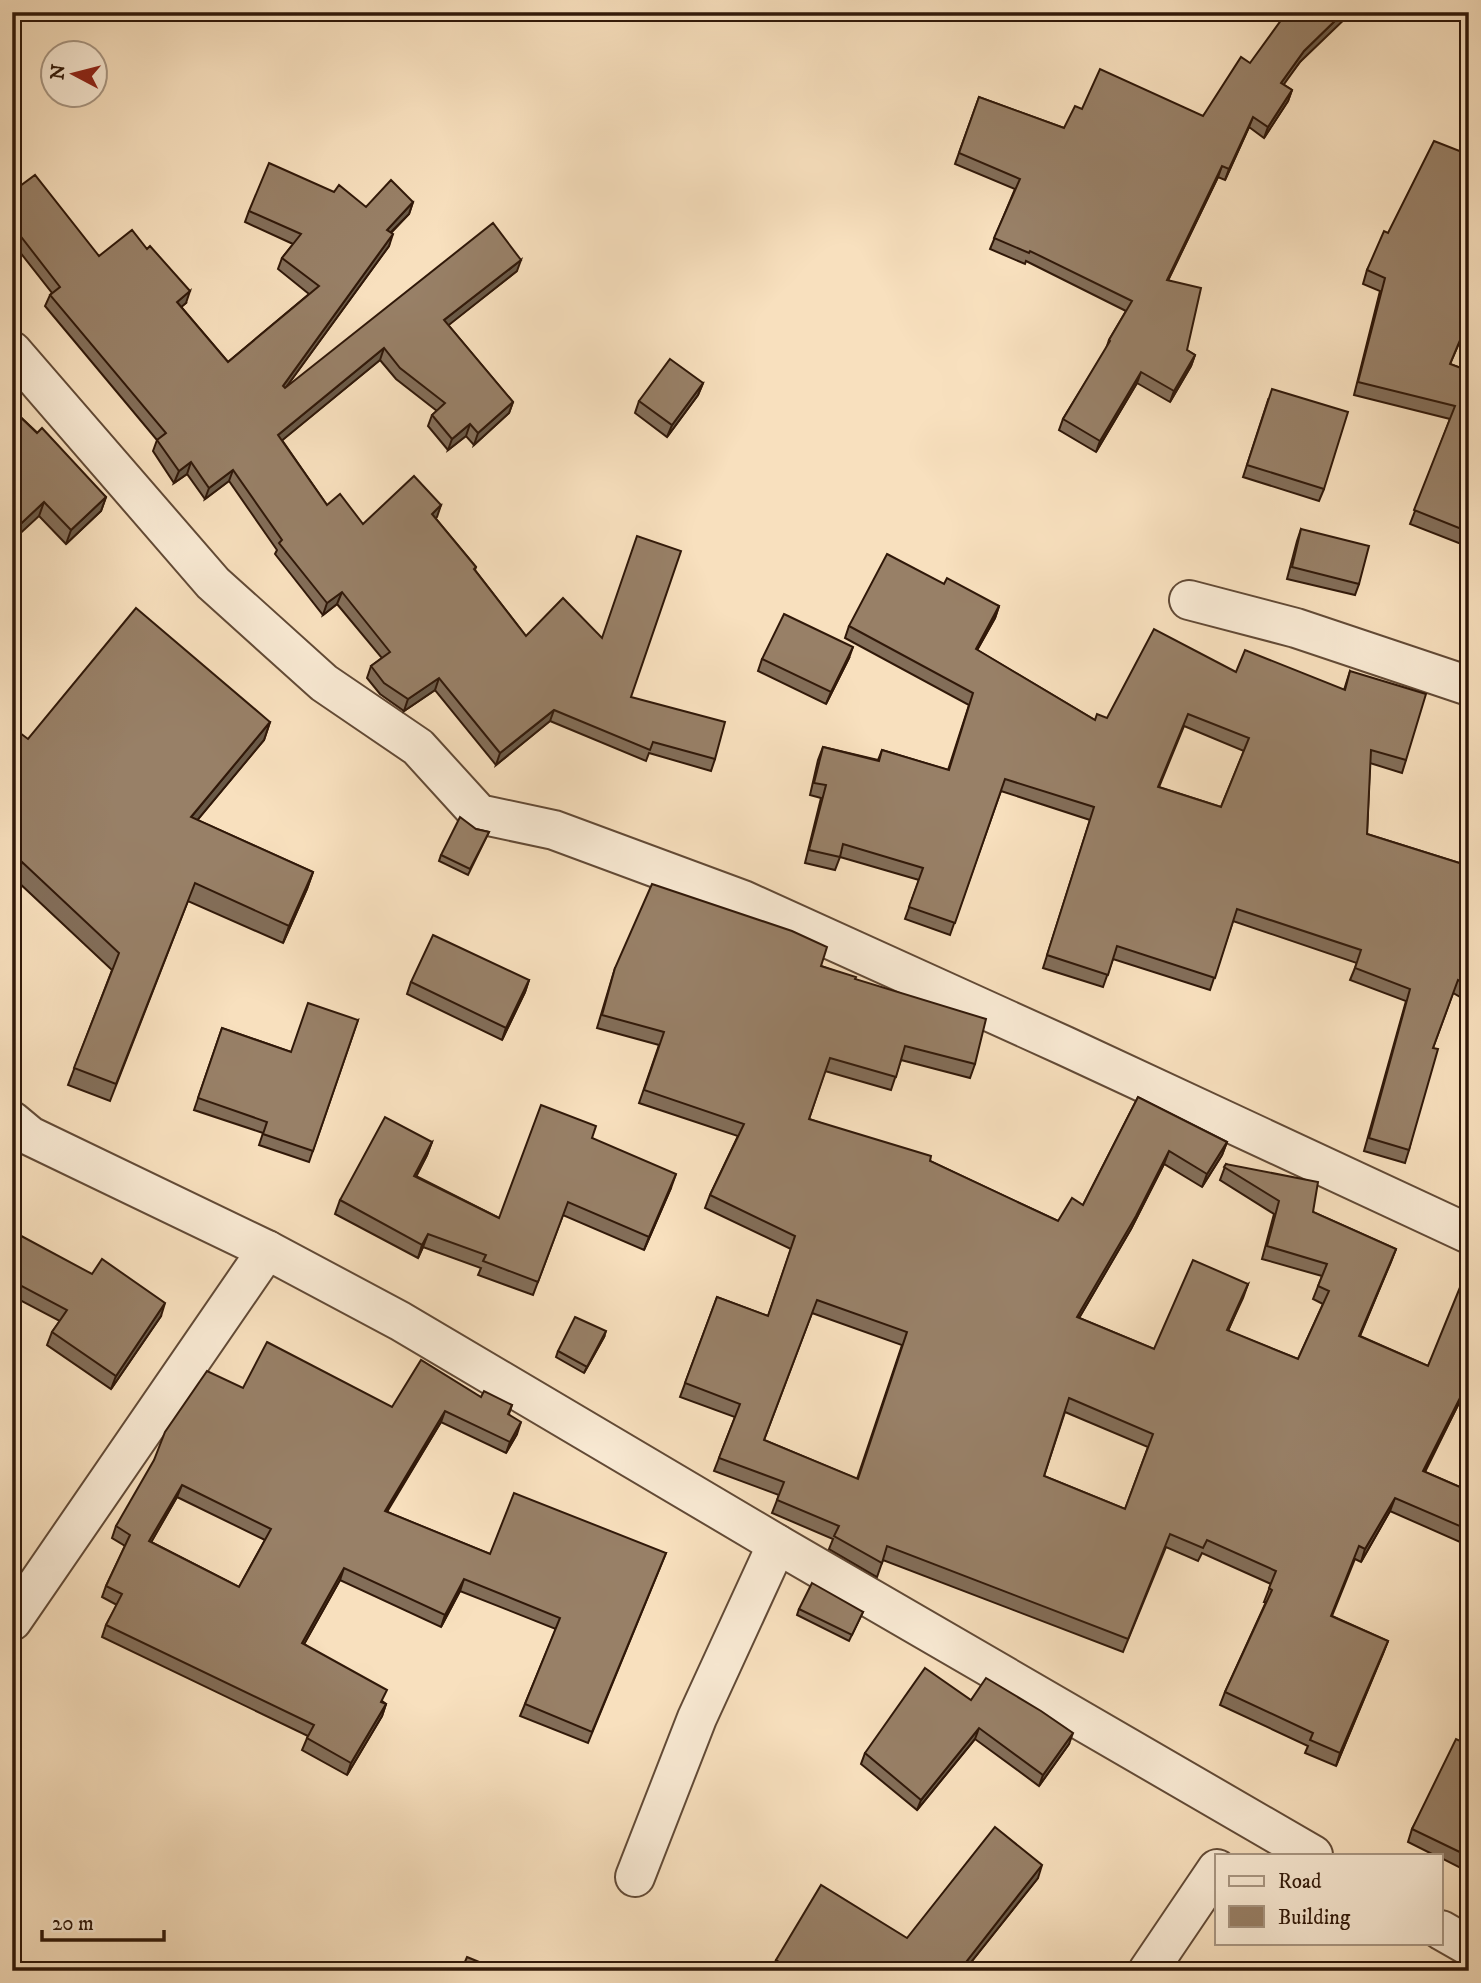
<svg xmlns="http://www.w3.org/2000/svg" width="1481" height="1983" viewBox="0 0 1481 1983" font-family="'IM FELL DW Pica',serif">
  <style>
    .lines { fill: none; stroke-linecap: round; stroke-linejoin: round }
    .minor-casing { stroke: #624a36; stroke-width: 42 }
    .minor { stroke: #faebd5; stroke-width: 38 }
    .wall { fill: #836e59; stroke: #301809; stroke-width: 2; fill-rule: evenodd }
    .shaded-wall { fill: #6a5a48; stroke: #301809; stroke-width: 2 }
    .building { fill: #988067; stroke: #301809; stroke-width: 2; fill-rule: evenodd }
  </style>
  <rect width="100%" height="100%" fill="#f8e0be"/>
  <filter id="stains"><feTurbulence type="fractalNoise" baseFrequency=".00286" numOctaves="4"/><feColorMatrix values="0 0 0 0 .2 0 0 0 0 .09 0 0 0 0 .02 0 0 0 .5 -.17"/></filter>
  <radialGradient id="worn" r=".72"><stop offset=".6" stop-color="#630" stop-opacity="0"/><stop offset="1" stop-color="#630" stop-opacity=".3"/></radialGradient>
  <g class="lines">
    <g class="minor-casing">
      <g id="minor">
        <polyline points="12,351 213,583 324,683 418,747 479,814 554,830 743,900 1065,1046 1469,1234"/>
        <polyline points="1189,600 1296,628 1469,686"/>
        <polyline points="12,1121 30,1136 267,1250 400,1321 777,1544 1313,1855"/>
        <polyline points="12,1621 267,1250"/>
        <polyline points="635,1877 697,1718 777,1544"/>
        <polyline points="1441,1930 1469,1946"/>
        <polyline points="1148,1971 1217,1869"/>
      </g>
    </g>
    <use href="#minor" class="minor"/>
  </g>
  <g class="wall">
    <polygon points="1300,62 1283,84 1292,90 1288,101 1264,138 1249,127 1225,180 1218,177 1168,280 1187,350 1195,355 1191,366 1170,402 1137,383 1096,452 1059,430 1063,419 1106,349 1109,340 1126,311 1026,261 1025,264 990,249 1015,189 955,164 979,97 1064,128 1082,109 1203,116 1250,63"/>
    <polygon points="1469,141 1469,320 1450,364 1469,371 1469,547 1410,524 1450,419 1354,395 1380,291 1363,284 1367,270 1388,233 1462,152"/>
    <polygon points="12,192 99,256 186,303 181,307 228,362 309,294 278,269 282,258 293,244 245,222 249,211 366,207 413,202 409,214 391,233 389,246 287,386 517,271 448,325 513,402 509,413 474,445 466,436 448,450 428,426 432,415 437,411 396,379 380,360 282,440 327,505 363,524 441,505 435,518 476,567 475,570 526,636 631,697 715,759 711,771 649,753 646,761 550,721 496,765 435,690 404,711 380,694 367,678 371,666 382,658 337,604 323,615 275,554 277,550 229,481 205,499 187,474 174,483 153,451 157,440 45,306 50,295 52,293 12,242"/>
    <polygon points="703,383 698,395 667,437 635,413 639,401"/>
    <polygon points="1268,400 1324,489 1319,501 1243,477"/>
    <polygon points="12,409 106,497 101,511 66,544 39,516"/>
    <polygon points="1301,529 1359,584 1355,595 1287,579 1297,541"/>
    <path d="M944 584 999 606 995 618 977 650 1095 720 1107 718 1236 672 1344 690 1350 671 1406 760 1402 773 1370 763 1367 834 1469 866V1002L1453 993 1433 1048 1409 1150 1405 1163 1364 1151 1406 1001 1350 980 1357 963 1233 921 1210 990 1113 959 1103 987 1043 968 1090 820 1001 791 950 935 905 919 919 880 840 857 835 870 805 863 821 798 810 795 818 760 823 747 878 760 882 750 948 770 969 705 845 638 849 626ZM1184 726 1244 751 1221 807 1159 787Z"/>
    <polygon points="849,658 826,704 758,671 762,659"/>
    <polygon points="270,722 264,740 197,820 313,872 307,889 283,943 188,901 110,1101 68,1085 112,970 16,880 28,739"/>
    <polygon points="476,829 489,832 468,875 439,861 441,855"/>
    <path d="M821 966 855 979 975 1064 970 1078 901 1060 891 1090 825 1071 809 1119 930 1161 1058 1221 1083 1205 1138 1097 1227 1142 1222 1155 1202 1187 1164 1164 1131 1229 1079 1318 1154 1349 1248 1284 1228 1331 1298 1359 1323 1304 1313 1299 1322 1276 1262 1259 1274 1214 1220 1180 1226 1164 1313 1212 1396 1249 1360 1336 1428 1366 1469 1283V1401L1461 1399 1425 1472 1469 1491V1546L1390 1511 1361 1562 1355 1559 1332 1616 1388 1641 1336 1766 1305 1753 1308 1746 1220 1705 1225 1692 1266 1602H1264L1271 1584 1202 1553 1198 1561 1166 1547 1123 1652 883 1560 877 1577 829 1549 833 1539 772 1513 779 1495 714 1471 735 1417 680 1397 717 1297 768 1316 791 1249 705 1208 710 1195 738 1136 639 1103 659 1045 597 1028 615 968ZM812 1313 902 1345 857 1479 764 1440ZM1065 1412 1148 1447 1125 1509 1044 1476Z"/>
    <polygon points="529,980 525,992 502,1040 407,994 411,982"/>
    <polygon points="358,1020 309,1162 259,1145 263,1133 194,1110 222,1028 291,1052"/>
    <polygon points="592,1138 671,1188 644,1250 563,1215 533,1295 478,1275 481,1268 423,1247 418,1258 335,1214 340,1200 432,1142 427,1155 416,1176 499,1218"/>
    <polygon points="12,1231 161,1316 111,1389 47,1345 52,1332 60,1321 12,1296"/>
    <polygon points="604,1337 584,1373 556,1357 558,1351"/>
    <path d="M243 1388 392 1407 481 1397 512 1405 509 1414 517 1434 506 1453 441 1422 387 1512 490 1554 666 1553 588 1743 520 1716 556 1629 460 1591 441 1627 340 1580 304 1644 386 1704 382 1716 347 1775 302 1750 308 1736 102 1637 106 1625 117 1605 102 1597 106 1586 125 1546 112 1538 116 1526ZM177 1497 265 1540 239 1587 151 1542Z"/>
    <polygon points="799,1609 863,1612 849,1641 797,1615"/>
    <polygon points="971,1700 1069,1744 1039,1786 975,1739 917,1810 861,1764 865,1753"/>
    <polygon points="1469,1726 1469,1874 1463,1871 1463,1869 1441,1858 1441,1855 1434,1855 1408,1842 1412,1829"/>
    <polygon points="1038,1878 964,1971 772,1971 776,1960 907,1938"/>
  </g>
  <g class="shaded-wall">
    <polygon points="1344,12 1352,12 1300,62 1277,94 1281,83 1304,51"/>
    <polygon points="1292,90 1288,101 1264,138 1268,127"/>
    <polygon points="1253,117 1249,127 1225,180 1229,169"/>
    <polygon points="1222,166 1218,177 1163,291 1167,280"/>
    <polygon points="413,202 409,214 382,241 387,230"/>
    <polygon points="393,234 389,246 279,397 283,386"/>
    <polygon points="521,260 517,271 440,332 444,320"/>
    <polygon points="190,291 186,303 173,314 177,302"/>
    <polygon points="384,348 380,360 274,447 278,435"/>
    <polygon points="1195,355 1191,366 1170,402 1174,391"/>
    <polygon points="1141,372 1137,383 1096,452 1100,441"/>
    <polygon points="703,383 698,395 667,437 672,425"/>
    <polygon points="513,402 509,413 474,445 478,433"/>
    <polygon points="470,424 466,436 448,450 452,439"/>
    <polygon points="191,462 187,474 174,483 179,471"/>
    <polygon points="233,470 229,481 205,499 209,488"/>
    <polygon points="106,497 101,511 66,544 71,530"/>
    <polygon points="44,502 39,516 12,541 12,532"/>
    <polygon points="441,505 437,517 427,526 432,514"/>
    <polygon points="342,592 337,604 323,615 327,603"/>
    <polygon points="999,606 995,618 971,661 976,649"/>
    <polygon points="853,647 849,658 826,704 831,692"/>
    <polygon points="439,678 435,690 404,711 408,699"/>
    <polygon points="554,710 550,721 496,765 500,753"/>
    <polygon points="270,722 264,740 185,835 191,817"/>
    <polygon points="22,862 16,880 12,884 12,875"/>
    <polygon points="313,872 307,889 283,943 289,926"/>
    <polygon points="529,980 525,992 502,1040 506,1028"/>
    <polygon points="432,1142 427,1155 410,1189 414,1176"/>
    <polygon points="1227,1142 1222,1155 1202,1187 1207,1174"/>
    <polygon points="1169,1151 1164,1164 1131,1229 1072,1330 1077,1317"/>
    <polygon points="676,1174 671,1188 644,1250 649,1237"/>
    <polygon points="428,1234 423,1247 418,1258 422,1245"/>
    <polygon points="1396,1249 1391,1262 1354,1349 1359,1336"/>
    <polygon points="1248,1284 1243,1298 1222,1343 1227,1330"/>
    <polygon points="165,1303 161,1316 111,1389 116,1376"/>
    <polygon points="606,1331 604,1337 584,1373 587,1367"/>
    <polygon points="1466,1386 1461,1399 1418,1484 1423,1471"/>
    <polygon points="445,1411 441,1422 380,1522 385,1511"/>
    <polygon points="521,1422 517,1434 506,1453 510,1442"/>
    <polygon points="182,1485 177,1497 145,1553 149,1541"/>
    <polygon points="1395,1498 1390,1511 1361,1562 1365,1549"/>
    <polygon points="344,1568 340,1580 298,1655 302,1643"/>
    <polygon points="464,1579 460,1591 441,1627 445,1615"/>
    <polygon points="1388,1641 1383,1654 1336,1766 1340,1753"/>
    <polygon points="386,1704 382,1716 347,1775 351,1763"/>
    <polygon points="979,1728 975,1739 917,1810 921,1800"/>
    <polygon points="1073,1733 1069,1744 1039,1786 1043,1775"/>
    <polygon points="1042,1865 1038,1878 964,1971 959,1971"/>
  </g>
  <g class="building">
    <polygon points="1287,12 1344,12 1304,51 1281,83 1292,90 1268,127 1253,117 1229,169 1222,166 1167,280 1201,288 1187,350 1195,355 1174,391 1141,372 1100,441 1063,419 1110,341 1109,340 1132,301 1030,251 1029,253 994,238 1020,179 959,153 979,97 1064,128 1075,106 1082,109 1100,69 1203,116 1241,57 1250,63"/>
    <polygon points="1434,141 1462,152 1469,141 1469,319 1450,364 1469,371 1469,532 1414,510 1455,406 1358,382 1385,278 1367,270 1384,231 1388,233"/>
    <polygon points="269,163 334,192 339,185 366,207 391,180 413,202 387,230 393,234 283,386 285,388 493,223 521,260 444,320 513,402 478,433 470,424 452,439 432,415 445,403 400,368 384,348 278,435 327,505 340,494 363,524 414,476 441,505 432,514 476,567 474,569 526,636 563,598 602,638 637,536 681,551 631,697 725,722 715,759 653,742 650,750 554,710 500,753 439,678 408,699 384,683 371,666 390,652 342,592 327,603 279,543 282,540 233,470 209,488 191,462 179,471 157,440 166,433 50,295 60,287 12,225 12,192 35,175 99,256 132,230 147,249 150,246 190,291 177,302 228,362 319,286 282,258 301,234 249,211"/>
    <polygon points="670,359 703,383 672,425 639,401"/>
    <polygon points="1272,389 1348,412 1324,489 1247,465"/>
    <polygon points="12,409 37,433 42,428 106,497 71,530 44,502 12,532"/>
    <polygon points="1301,529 1369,546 1359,584 1292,567"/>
    <path d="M887 554 944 584 947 578 999 606 976 649 1095 720 1097 714 1107 718 1154 629 1236 672 1245 650 1345 690 1350 671 1426 694 1406 760 1371 750 1367 834 1469 866V987L1458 980 1433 1048 1438 1049 1409 1150 1369 1138 1410 989 1355 968 1361 950 1237 909 1215 978 1117 946 1108 975 1047 955 1094 807 1005 779 955 923 909 907 923 868 843 844 840 857 809 850 826 785 814 783 823 747 879 761 882 750 949 770 973 693 849 626ZM1188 714 1249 738 1221 807 1158 787Z"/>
    <polygon points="136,608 270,722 191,817 313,872 289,926 195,883 116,1084 74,1068 119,953 22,862 12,875 12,727 28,739"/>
    <polygon points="784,614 853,647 831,692 762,659"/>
    <polygon points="460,817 476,829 489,832 470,869 441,855"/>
    <path d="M652 884 792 931 827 947 821 966 856 977 855 979 986 1019 975 1064 905 1046 896 1077 830 1058 809 1119 931 1156 930 1161 1058 1221 1072 1198 1083 1205 1138 1097 1227 1142 1207 1174 1169 1151 1136 1216 1077 1317 1154 1349 1193 1260 1248 1284 1227 1330 1298 1359 1329 1291 1318 1286 1327 1264 1267 1246 1279 1201 1224 1167 1226 1164 1318 1182 1313 1212 1396 1249 1359 1336 1428 1366 1463 1280 1469 1283V1386H1466L1423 1471 1469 1491V1530L1395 1498 1365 1549 1359 1546 1331 1616 1388 1641 1340 1753 1310 1740 1313 1733 1225 1692 1272 1590 1269 1588 1276 1571 1207 1540 1203 1548 1170 1534 1128 1639 887 1546 882 1563 834 1536 839 1526 777 1500 784 1482 719 1458 740 1404 685 1383 717 1297 768 1316 795 1236 710 1195 744 1124 644 1090 664 1032 602 1015 615 968ZM817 1300 907 1332 858 1479 764 1440ZM1069 1398 1153 1434 1125 1509 1044 1476Z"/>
    <polygon points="433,935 529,980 506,1028 411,982"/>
    <polygon points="308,1003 358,1020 313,1151 263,1134 267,1122 198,1098 222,1028 291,1052"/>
    <polygon points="541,1105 596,1126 592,1138 676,1174 649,1237 568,1202 538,1282 483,1261 486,1255 428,1234 422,1245 340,1200 385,1117 432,1142 414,1176 499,1218"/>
    <polygon points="12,1231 92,1274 102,1259 165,1303 116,1376 52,1332 67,1310 12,1281"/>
    <polygon points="575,1317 606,1331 587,1367 558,1351"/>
    <path d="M267 1342 392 1407 421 1360 481 1397 484 1391 512 1405 508 1414 521 1422 510 1442 445 1411 385 1511 490 1554 514 1493 666 1553 592 1732 525 1704 560 1618 464 1579 445 1615 344 1568 302 1643 387 1690 381 1702 386 1704 351 1763 307 1738 314 1725 106 1625 122 1594 106 1586 130 1535 116 1526 154 1460 165 1432 207 1371 243 1388ZM182 1485 271 1529 239 1587 149 1541Z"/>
    <polygon points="812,1583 863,1612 852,1635 799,1609"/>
    <polygon points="925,1668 971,1700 986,1678 1041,1711 1073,1733 1043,1775 979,1728 921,1800 865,1753"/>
    <polygon points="1469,1726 1469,1858 1468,1858 1468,1856 1412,1829 1456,1739 1460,1741"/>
    <polygon points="995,1827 1042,1865 959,1971 793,1971 776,1960 821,1885 907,1938"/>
    <polygon points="467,1957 501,1971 461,1971"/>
  </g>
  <rect width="1481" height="1983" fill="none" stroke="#f8e0be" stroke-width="42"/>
  <rect x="14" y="14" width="1453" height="1955" fill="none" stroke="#301809" stroke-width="3.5"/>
  <rect x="21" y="21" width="1439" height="1941" fill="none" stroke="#301809" stroke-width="2"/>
  <rect x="1215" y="1854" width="228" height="91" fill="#faebd5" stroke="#a99783" stroke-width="2"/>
  <rect x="1229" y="1876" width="35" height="10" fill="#faebd5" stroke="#a99783" stroke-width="2"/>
  <text x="1278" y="1888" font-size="21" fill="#301809">Road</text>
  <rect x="1229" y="1906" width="35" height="21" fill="#988067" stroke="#a99783" stroke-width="2"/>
  <text x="1278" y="1924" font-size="21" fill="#301809">Building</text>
  <g transform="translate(74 74) rotate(277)"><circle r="33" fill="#faebd5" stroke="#a99783" stroke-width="2"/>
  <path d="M0-5L12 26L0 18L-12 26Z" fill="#8f2418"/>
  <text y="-10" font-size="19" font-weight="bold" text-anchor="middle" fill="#301809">N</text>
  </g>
  <path d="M42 1930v10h122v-10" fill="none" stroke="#301809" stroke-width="3.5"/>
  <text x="52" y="1930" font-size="21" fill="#301809" stroke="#faebd5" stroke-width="5" paint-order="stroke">20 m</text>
  <rect width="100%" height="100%" filter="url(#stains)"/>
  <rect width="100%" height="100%" fill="url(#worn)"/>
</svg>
